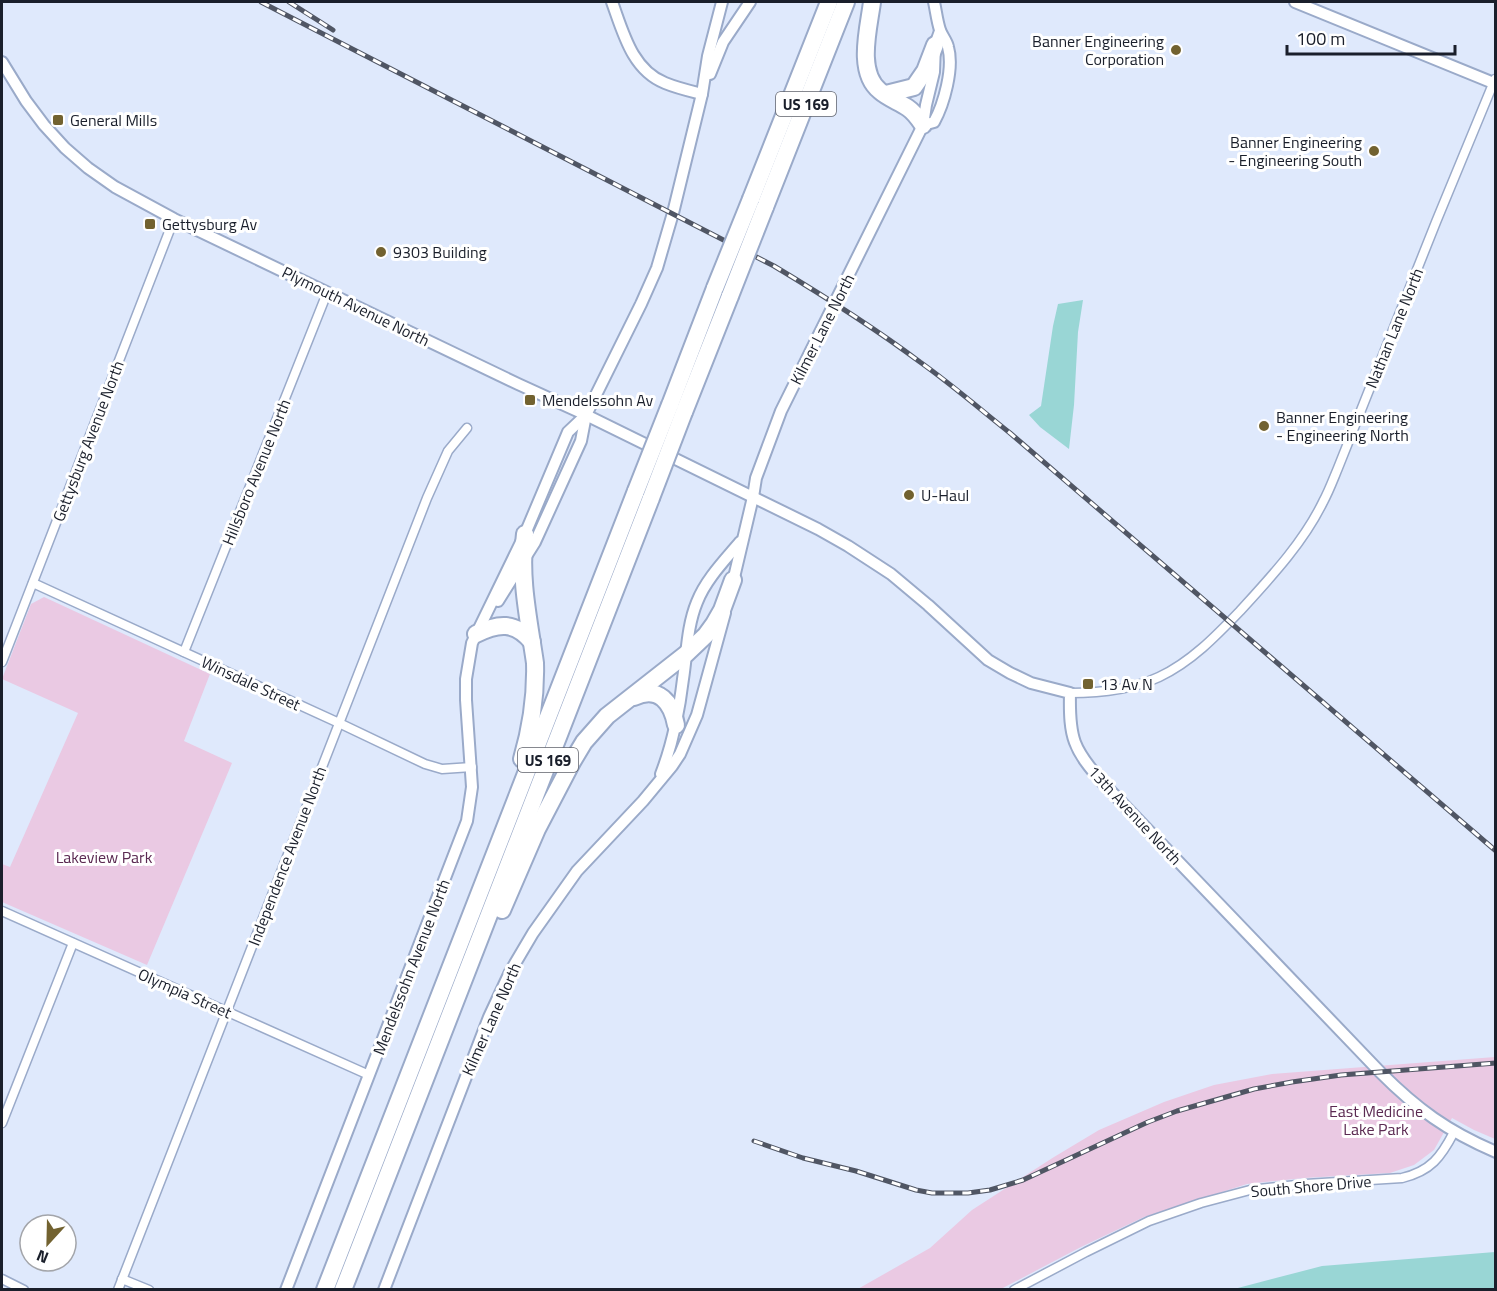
<svg xmlns="http://www.w3.org/2000/svg" width="1497" height="1291" viewBox="0 0 1497 1291" font-family="'Titillium Web',sans-serif">
  <style>
    .green { fill: #eac9e3 }
    .water { fill: #99d6d5 }
    .lines { fill: none; stroke-linecap: round; stroke-linejoin: round }
    .minor-casing { stroke: #9aaac9; stroke-width: 11 }
    .tertiary-casing { stroke: #9aaac9; stroke-width: 14 }
    .motorway-casing { stroke: #9aaac9; stroke-width: 20 }
    .minor { stroke: #fff; stroke-width: 8 }
    .tertiary { stroke: #fff; stroke-width: 10 }
    .motorway { stroke: #fff; stroke-width: 16 }
    .rail-casing { stroke: #505664; stroke-width: 5 }
    .rail { stroke: #fff; stroke-width: 3; stroke-dasharray: 9; stroke-linecap: butt }
    .motorway-bridge-casing { stroke: #9aaac9; stroke-width: 20; stroke-linecap: butt }
    .motorway-bridge { stroke: #fff; stroke-width: 16 }
    .poi-dot { fill: #726230; stroke: #fff; stroke-width: 2 }
    .labels { text-anchor: middle; dominant-baseline: central; stroke-width: 6; stroke-linejoin: round; paint-order: stroke }
    .shield { fill: #fff; stroke: #5f626b; stroke-width: 1.5 }
    .shield-label { font-size: 15px; font-weight: bold; fill: #1a1f2b }
    .poi-label { font-size: 16px; fill: #1a1f2b; stroke: #fff; text-anchor: start }
    .street-label { font-size: 16px; fill: #1a1f2b; stroke: #fff }
    .park-label { font-size: 16px; fill: #5b2a52; stroke: #fff }
  </style>
  <rect width="100%" height="100%" fill="#dfe9fc"/>
  <g class="green">
    <polygon points="44,597 210,674 184,741 232,763 147,965 2,902 2,864 10,867 78,713 2,679 31,604"/>
    <polygon points="1495,1057 1495,1139 1474,1130 1452,1118 1434,1150 1414,1165 1390,1173 1304,1178 1247,1184 1144,1217 1081,1247 1001,1289 856,1290 930,1248 972,1210 1054,1157 1099,1130 1164,1102 1214,1085 1272,1074"/>
  </g>
  <g class="water">
    <polygon points="1083,300 1078,332 1074,405 1069,449 1040,427 1029,415 1041,406 1053,326 1058,304"/>
    <polygon points="1495,1252 1495,1289 1234,1289 1322,1266"/>
  </g>
  <g class="lines">
    <g class="minor-casing">
      <g id="minor">
        <polyline points="33,583 339,723 425,764 442,769 472,767"/>
        <polyline points="184,652 327,293"/>
        <polyline points="2,662 174,219"/>
        <path d="M1070 693C1100 693 1131 690 1159 677 1191 662 1216 636 1240 611 1271 577 1303 543 1323 502 1329 491 1333 480 1338 468L1436 222 1495 79"/>
        <polyline points="2,911 369,1075"/>
        <polyline points="2,1123 73,943"/>
        <polyline points="2,1279 24,1290"/>
        <polyline points="122,1279 149,1290"/>
        <polyline points="118,1290 427,498 448,451 467,428"/>
        <path d="M1014 1290 1086 1252 1149 1221 1201 1203 1250 1190 1306 1184 1402 1178C1431 1171 1441 1157 1454 1132"/>
      </g>
    </g>
    <g class="tertiary-casing">
      <g id="tertiary">
        <path d="M612 2C623 32 632 70 665 83 677 88 690 91 702 94"/>
        <polyline points="1295,2 1496,84"/>
        <path d="M2 62 26 101 44 125 65 148 88 168 115 187 174 219 518 384 586 415 818 529 848 546 891 574 928 605 988 660 1010 673 1031 683 1070 693C1069 738 1073 749 1103 783L1380 1072C1417 1109 1447 1131 1496 1152"/>
        <polyline points="710,74 723,42 750,2"/>
        <path d="M923 125 934 122C944 104 954 68 948 47 947 41 942 36 940 30 937 21 936 11 934 2"/>
        <polyline points="732,586 753,497 756,478 781,411 923,125 926,105 934,72 935,45 940,31"/>
        <polyline points="498,601 535,542 581,441 586,415 641,304 657,268 673,213 702,94 708,56 722,2"/>
        <path d="M661 774C673 743 679 712 683 679 687 653 687 626 697 602 706 579 725 560 740 542"/>
        <polyline points="286,1290 467,821 472,787 466,700 466,679 472,643 525,534 568,432 586,415"/>
        <polyline points="384,1290 489,1017 510,972 533,933 577,871 643,801 672,766 680,754 697,715 725,613"/>
      </g>
    </g>
    <g class="motorway-casing">
      <g id="motorway">
        <path d="M872 2C869 27 856 72 880 91 888 98 899 102 908 108 914 112 919 119 923 125"/>
        <polyline points="886,94 914,87 925,71 935,45"/>
        <polyline points="751,199 829,2"/>
        <polyline points="765,207 846,2"/>
        <polyline points="670,405 715,288"/>
        <polyline points="684,412 730,296"/>
        <path d="M476 634C498 623 515 621 532 642"/>
        <path d="M634 697C659 685 672 703 676 725"/>
        <path d="M522 759C531 728 536 696 535 663 529 621 519 577 525 534"/>
        <polyline points="502,910 537,829 572,762 584,742 607,716 686,654 706,635 714,624 722,610 733,580"/>
        <polyline points="325,1290 636,491"/>
        <polyline points="343,1290 651,498"/>
      </g>
    </g>
    <use href="#minor" class="minor"/>
    <use href="#tertiary" class="tertiary"/>
    <use href="#motorway" class="motorway"/>
    <g class="rail-casing">
      <g id="rail">
        <path d="M261 2 774 266C824 296 873 327 920 362 951 384 980 409 1010 433L1496 851"/>
        <polyline points="289,2 333,30"/>
        <polyline points="754,1141 803,1158 856,1171 916,1190 932,1193 968,1193 990,1190 1023,1180 1148,1122 1177,1111 1254,1089 1292,1082 1341,1075 1496,1063"/>
      </g>
    </g>
    <use href="#rail" class="rail"/>
    <g class="motorway-bridge-casing">
      <g id="motorway-bridge">
        <polyline points="715,288 751,199"/>
        <polyline points="730,296 765,207"/>
        <polyline points="636,491 670,405"/>
        <polyline points="651,498 684,412"/>
      </g>
    </g>
    <use href="#motorway-bridge" class="motorway-bridge"/>
  </g>
  <g class="poi-dot">
    <circle cx="1176" cy="50" r="6"/>
    <rect x="52" y="114" width="12" height="12" rx="3"/>
    <circle cx="1374" cy="151" r="6"/>
    <rect x="144" y="218" width="12" height="12" rx="3"/>
    <circle cx="381" cy="252" r="6"/>
    <rect x="524" y="394" width="12" height="12" rx="3"/>
    <circle cx="1264" cy="426" r="6"/>
    <circle cx="909" cy="495" r="6"/>
    <rect x="1082" y="678" width="12" height="12" rx="3"/>
  </g>
  <g class="labels">
    <g class="shield">
      <rect x="776" y="92" width="60" height="24" rx="4.5"/>
      <rect x="518" y="748" width="60" height="24" rx="4.5"/>
    </g>
    <g class="shield-label">
      <text x="806" y="104">US 169</text>
      <text x="548" y="760">US 169</text>
    </g>
    <g class="poi-label">
      <text x="1164" y="41" text-anchor="end">Banner Engineering<tspan x="1164" dy="18">Corporation</tspan></text>
      <text x="70" y="120">General Mills</text>
      <text x="1362" y="142" text-anchor="end">Banner Engineering<tspan x="1362" dy="18">- Engineering South</tspan></text>
      <text x="162" y="224">Gettysburg Av</text>
      <text x="393" y="252">9303 Building</text>
      <text x="542" y="400">Mendelssohn Av</text>
      <text x="1276" y="417">Banner Engineering<tspan x="1276" dy="18">- Engineering North</tspan></text>
      <text x="921" y="495">U-Haul</text>
      <text x="1100" y="684">13 Av N</text>
    </g>
    <g class="street-label">
      <text transform="translate(356 306) rotate(26)">Plymouth Avenue North</text>
      <text transform="translate(1394 328) rotate(-68)">Nathan Lane North</text>
      <text transform="translate(822 329) rotate(-63)">Kilmer Lane North</text>
      <text transform="translate(88 441) rotate(-69)">Gettysburg Avenue North</text>
      <text transform="translate(256 472) rotate(-68)">Hillsboro Avenue North</text>
      <text transform="translate(251 683) rotate(25)">Winsdale Street</text>
      <text transform="translate(1135 815) rotate(47)">13th Avenue North</text>
      <text transform="translate(287 856) rotate(-69)">Independence Avenue North</text>
      <text transform="translate(411 967) rotate(-69)">Mendelssohn Avenue North</text>
      <text transform="translate(185 993) rotate(24)">Olympia Street</text>
      <text transform="translate(491 1019) rotate(-66)">Kilmer Lane North</text>
      <text transform="translate(1311 1186) rotate(-5)">South Shore Drive</text>
    </g>
    <g class="park-label">
      <text x="104" y="857">Lakeview Park</text>
      <text x="1376" y="1111">East Medicine<tspan x="1376" dy="18">Lake Park</tspan></text>
    </g>
  </g>
  <rect width="1497" height="1291" fill="none" stroke="#1a1f2b" stroke-width="6"/>
  <g transform="translate(48 1243) rotate(202)"><circle r="28" fill="#ffffff" stroke="#a3a5aa" stroke-width="1.5"/>
  <path d="M0-4.5L10 22L0 15L-10 22Z" fill="#726230"/>
  <text y="-9" font-size="16" font-weight="bold" text-anchor="middle" fill="#1a1f2b">N</text>
  </g>
  <path d="M1287 45v9h168v-9" fill="none" stroke="#1a1f2b" stroke-width="3"/>
  <text x="1296" y="45" font-size="18" fill="#1a1f2b" stroke="#ffffff" stroke-width="4.5" paint-order="stroke">100 m</text>
</svg>
